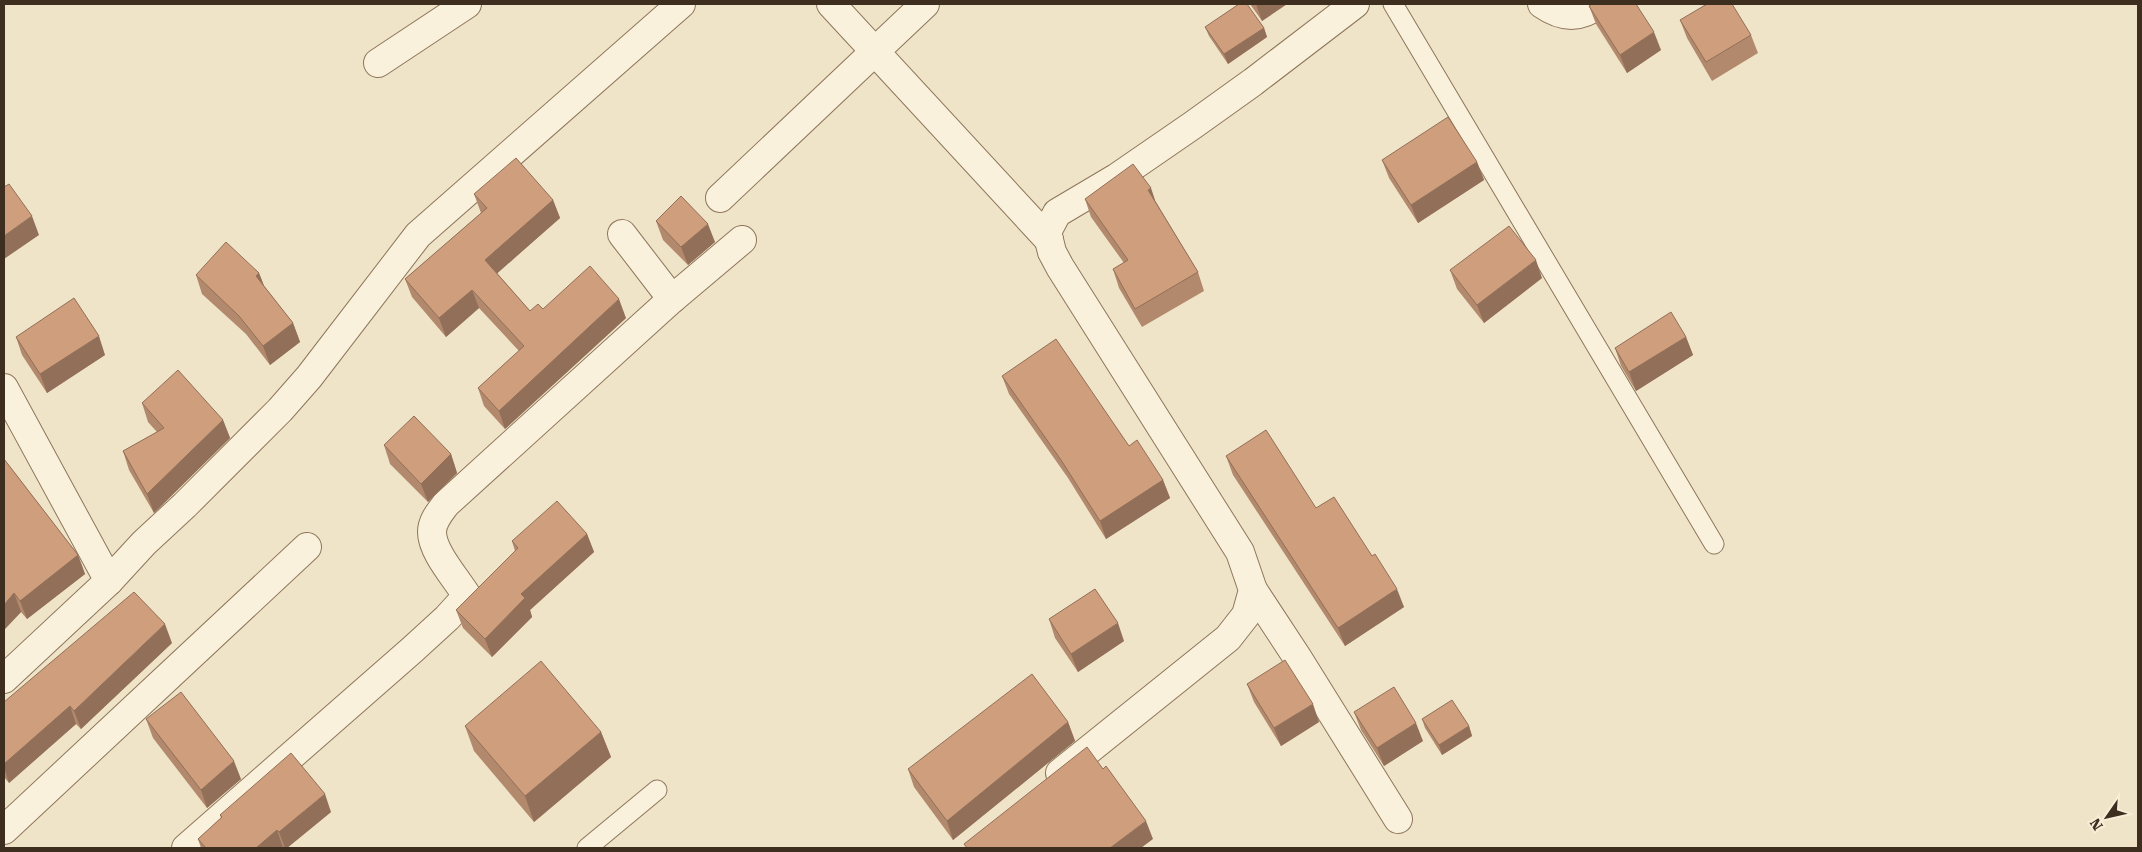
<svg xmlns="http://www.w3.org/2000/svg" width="2142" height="852" viewBox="0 0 2142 852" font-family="'Roboto Serif',serif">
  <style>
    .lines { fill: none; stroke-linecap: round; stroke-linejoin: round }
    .service-casing { stroke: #8d765c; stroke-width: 21 }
    .minor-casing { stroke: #8d765c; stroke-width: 30 }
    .service { stroke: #faf1dc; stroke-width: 19 }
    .minor { stroke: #faf1dc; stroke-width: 28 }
    .wall { fill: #b2896c }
    .shaded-wall { fill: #916f58 }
    .building { fill: #cf9f7d; stroke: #916f58 }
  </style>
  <rect width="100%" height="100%" fill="#f0e4c8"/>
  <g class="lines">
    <g class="service-casing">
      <g id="service">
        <polyline points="1393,4 1714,544"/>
        <polyline points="587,848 657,790"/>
      </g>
    </g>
    <g class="minor-casing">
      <g id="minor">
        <polyline points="831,4 1049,240"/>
        <path d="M1542 4C1562 18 1580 19 1599 4"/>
        <polyline points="378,63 467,4"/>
        <polyline points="720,198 925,4"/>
        <polyline points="622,234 672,299"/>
        <polyline points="4,388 109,581"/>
        <polyline points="1253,590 1297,657 1398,819"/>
        <polyline points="4,679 109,581 144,543 185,505 280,410 309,377 418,235 681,4"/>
        <polyline points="1060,773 1228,638 1246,615 1253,590 1240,552 1060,267 1052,252 1047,232 1057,213 1116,178 1193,125 1253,82 1355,4"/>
        <polyline points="4,830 307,547"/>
        <path d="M186 848 412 650 447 618 467 596C456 578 432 552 432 532 432 521 440 512 446 504L672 299 742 240"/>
      </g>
    </g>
    <use href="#service" class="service"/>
    <use href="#minor" class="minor"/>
  </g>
  <g class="wall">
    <polygon points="1250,4 1287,4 1262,21"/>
    <polygon points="1589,6 1661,50 1627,73 1596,24"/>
    <polygon points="1680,20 1751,35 1758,53 1712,81 1687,38"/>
    <polygon points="1205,27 1264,28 1267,37 1228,64 1209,36"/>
    <polygon points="1382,160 1477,162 1484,180 1418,223 1389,178"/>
    <polygon points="474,194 553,200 560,218 497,273 530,311 543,309 626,318 505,429 484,406 478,388 519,351 479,308 446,337 412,297 405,279 481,213"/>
    <polygon points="1085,199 1156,202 1198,272 1204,291 1142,327 1119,288 1113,269 1124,263 1091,217"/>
    <polygon points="656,221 715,242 688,265 663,240"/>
    <polygon points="1450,270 1542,278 1484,323 1457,289"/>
    <polygon points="259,273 264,286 293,323 300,342 270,365 246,334 202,294 196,275"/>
    <polygon points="16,337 105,355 47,393 22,355"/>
    <polygon points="1686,337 1693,355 1636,391 1621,366 1615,348"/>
    <polygon points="1002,376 1129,446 1163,480 1170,498 1106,539 1068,478 1009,394"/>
    <polygon points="142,403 223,420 230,438 154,513 129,470 123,451 157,432 148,422"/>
    <polygon points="384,445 451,454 457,473 428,502 390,464"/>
    <polygon points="1226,456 1316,508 1372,556 1404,607 1345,646 1233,475"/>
    <polygon points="4,459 78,555 85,574 27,619 21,612 4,630"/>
    <polygon points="587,534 594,552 530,610 532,617 492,657 463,628 456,610 515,551 512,541"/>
    <polygon points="1049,619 1124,641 1078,672 1055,638"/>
    <polygon points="172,643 81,729 76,724 9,783 4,777 4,702"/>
    <polygon points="1247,684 1319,722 1281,746 1254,702"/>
    <polygon points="1354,712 1423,741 1384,766 1361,730"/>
    <polygon points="146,719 241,779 207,808 153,738"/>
    <polygon points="1422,719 1469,726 1472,736 1442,755 1425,728"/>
    <polygon points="1068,722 1075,741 953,840 914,787 908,769"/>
    <polygon points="465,726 601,732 611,757 534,822 474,751"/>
    <polygon points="331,812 287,848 201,848 198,839 221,818 220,815"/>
  </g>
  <g class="shaded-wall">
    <polygon points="1256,4 1287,4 1262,21"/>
    <polygon points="1264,28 1267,37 1228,64 1224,54"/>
    <polygon points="1654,32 1661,50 1627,73 1620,55"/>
    <polygon points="1477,162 1484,180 1418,223 1411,205"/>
    <polygon points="1151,188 1157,206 1148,190"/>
    <polygon points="553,200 560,218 492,278 485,260"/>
    <polygon points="32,216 39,235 4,259 4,236"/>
    <polygon points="708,224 715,242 688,265 681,247"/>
    <polygon points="1536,260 1542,278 1484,323 1477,305"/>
    <polygon points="259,273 266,291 256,276"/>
    <polygon points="472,290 479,308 446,337 439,318"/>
    <polygon points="619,299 626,318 505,429 499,411"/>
    <polygon points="293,323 300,342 270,365 263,346"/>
    <polygon points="99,336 105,355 47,393 40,374"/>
    <polygon points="1686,337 1693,355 1636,391 1629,372"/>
    <polygon points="223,420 230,438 154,513 147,494"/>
    <polygon points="451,454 457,473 428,502 421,484"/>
    <polygon points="1163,480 1170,498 1106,539 1100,521"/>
    <polygon points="587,534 594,552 530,610 532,617 492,657 485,639 521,594"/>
    <polygon points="78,555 85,574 27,619 20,601"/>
    <polygon points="1397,589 1404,607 1345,646 1338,628"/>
    <polygon points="14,593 21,612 4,630 4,605"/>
    <polygon points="1118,623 1124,641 1078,672 1071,654"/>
    <polygon points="165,624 172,643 81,729 74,711"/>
    <polygon points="1313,704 1319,722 1281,746 1274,728"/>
    <polygon points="70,706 76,724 9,783 4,767 4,764"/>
    <polygon points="1068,722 1075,741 953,840 947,821"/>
    <polygon points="1416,723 1423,741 1384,766 1377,748"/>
    <polygon points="1469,726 1472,736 1442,755 1439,745"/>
    <polygon points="601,732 611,757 534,822 525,796"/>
    <polygon points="234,761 241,779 207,808 201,790"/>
    <polygon points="325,794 331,812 287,848 285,848 279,832"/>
    <polygon points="1146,821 1153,839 1141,848 1110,848"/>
    <polygon points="277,830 283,848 256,848"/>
  </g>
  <g class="building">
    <polygon points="1239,4 1247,4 1264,28 1224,54 1205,27"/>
    <polygon points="1592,4 1636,4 1654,32 1620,55 1589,6"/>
    <polygon points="1707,4 1732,4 1751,35 1706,62 1680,20"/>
    <polygon points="1448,117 1477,162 1411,205 1382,160"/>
    <polygon points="516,158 553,200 485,260 530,311 538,304 543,309 590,266 619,299 499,411 478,388 524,346 472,290 439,318 405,279 487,208 474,194"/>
    <polygon points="1133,164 1151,188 1148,190 1198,272 1135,309 1113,269 1128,260 1085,199"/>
    <polygon points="9,184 32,216 4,236 4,187"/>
    <polygon points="681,196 708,224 681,247 656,221"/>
    <polygon points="1509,226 1536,260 1477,305 1450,270"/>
    <polygon points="226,242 259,273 256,276 293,323 263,346 239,316 196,275"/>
    <polygon points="74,298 99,336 40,374 16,337"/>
    <polygon points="1671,312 1686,337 1629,372 1615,348"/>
    <polygon points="1056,339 1129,446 1137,440 1163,480 1100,521 1061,460 1002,376"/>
    <polygon points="178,370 223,420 147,494 123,451 164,428 142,403"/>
    <polygon points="414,416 451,454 421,484 384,445"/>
    <polygon points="1266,430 1316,508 1334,497 1372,556 1375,554 1397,589 1338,628 1226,456"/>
    <polygon points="4,459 78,555 20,601 14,593 4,605"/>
    <polygon points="557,501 587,534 521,594 525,598 485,639 456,610 518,548 512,541"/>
    <polygon points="1095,589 1118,623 1071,654 1049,619"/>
    <polygon points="134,592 165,624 74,711 70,706 4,764 4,702"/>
    <polygon points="1285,660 1313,704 1274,728 1247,684"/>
    <polygon points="541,661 601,732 525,796 465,726"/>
    <polygon points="1032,674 1068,722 947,821 908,769"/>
    <polygon points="1394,687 1416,723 1377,748 1354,712"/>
    <polygon points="181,692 234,761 201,790 146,719"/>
    <polygon points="1452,700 1469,726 1439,745 1422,719"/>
    <polygon points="1087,747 1103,769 1106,766 1146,821 1110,848 967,848 964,844"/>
    <polygon points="291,753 325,794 279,832 277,830 256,848 206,848 198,839 222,817 220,815"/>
  </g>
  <rect width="2142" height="852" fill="none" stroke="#3d2e20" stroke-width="10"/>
  <g transform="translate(2107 817) rotate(236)" stroke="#f7eed8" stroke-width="4" paint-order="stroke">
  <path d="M0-4L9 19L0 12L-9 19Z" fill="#3d2e20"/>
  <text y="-8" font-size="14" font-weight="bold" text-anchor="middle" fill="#3d2e20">N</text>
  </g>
</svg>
